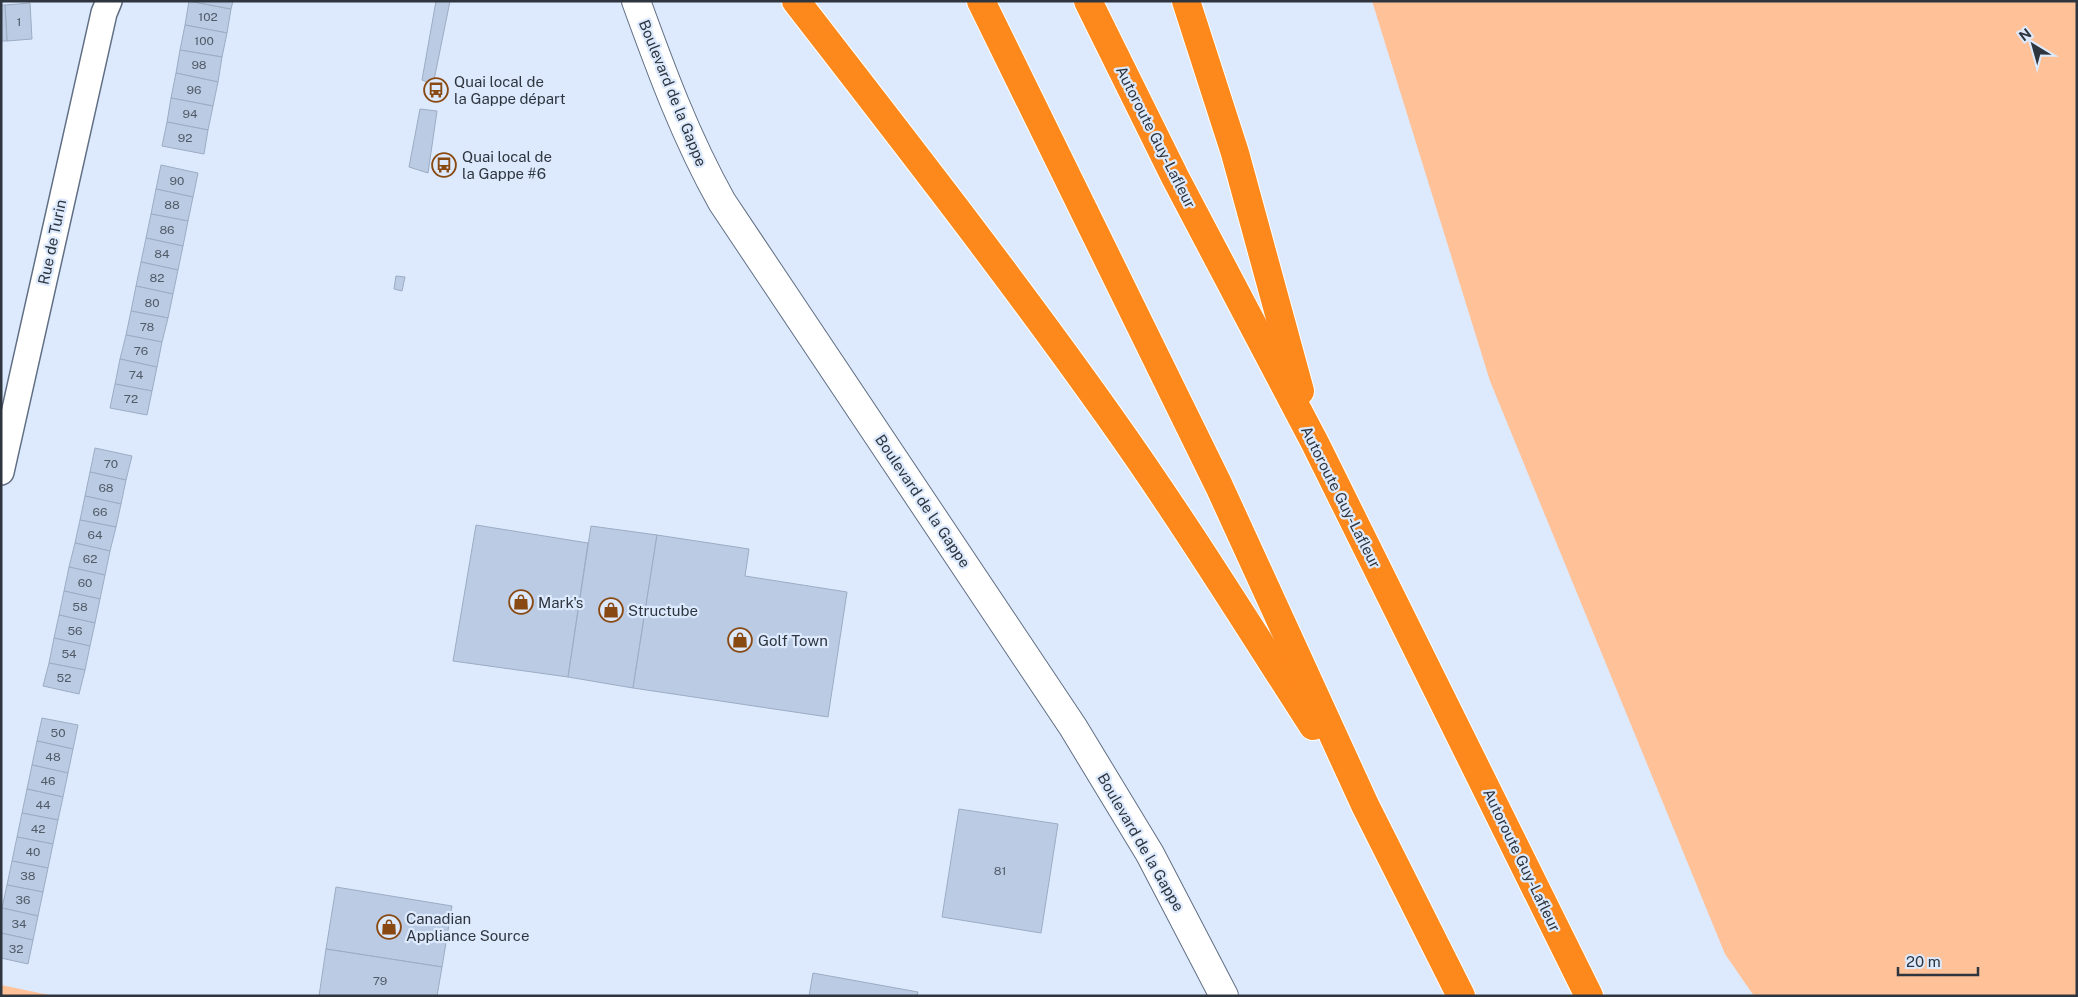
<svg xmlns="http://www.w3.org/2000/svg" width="2078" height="997" viewBox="0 0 2078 997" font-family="'Public Sans',sans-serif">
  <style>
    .green { fill: #ffc197 }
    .building { fill: #bacbe3; stroke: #9cacc3 }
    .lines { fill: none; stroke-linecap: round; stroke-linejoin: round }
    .street-casing { stroke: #616f84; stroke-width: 28 }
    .secondary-casing { stroke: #616f84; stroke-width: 30 }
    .highway-casing { stroke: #fff; stroke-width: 30 }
    .street { stroke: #fff; stroke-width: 25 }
    .secondary { stroke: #fff; stroke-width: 28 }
    .highway { stroke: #fd881b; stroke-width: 28 }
    .labels { text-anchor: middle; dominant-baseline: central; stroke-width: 4.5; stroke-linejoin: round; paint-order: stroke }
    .number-label { font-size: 12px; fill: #515a67 }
    .poi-label { font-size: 15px; fill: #2e353e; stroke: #ddeafe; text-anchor: start }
    .street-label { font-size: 15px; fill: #2e353e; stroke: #ddeafe }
  </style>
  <rect width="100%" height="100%" fill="#ddeafe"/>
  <g class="green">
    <polygon points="1372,1 2077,1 2077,996 1754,996 1725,954 1490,381"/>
    <polygon points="1,985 54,996 1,996"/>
  </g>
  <g class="building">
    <polygon points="189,1 231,9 227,33 185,25"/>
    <polygon points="189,1 233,1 231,9"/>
    <polygon points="436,1 450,1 433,85 422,80"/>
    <polygon points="30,3 32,39 7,41 5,5"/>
    <polygon points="1,5 5,5 7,41 1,41"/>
    <polygon points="185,25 227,33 222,57 180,50"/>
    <polygon points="180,50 222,57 218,82 176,73"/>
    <polygon points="176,73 218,82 213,106 171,98"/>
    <polygon points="171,98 213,106 208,130 167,122"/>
    <polygon points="420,109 437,111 428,173 409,167"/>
    <polygon points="167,122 208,130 204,154 162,146"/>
    <polygon points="161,165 198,173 193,197 156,189"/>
    <polygon points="156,189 193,197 188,221 151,214"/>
    <polygon points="151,214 188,221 183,246 146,238"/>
    <polygon points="146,238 183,246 178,270 141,262"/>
    <polygon points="141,262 178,270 173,294 136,286"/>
    <polygon points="396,276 405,277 402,291 394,289"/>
    <polygon points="136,286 173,294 168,318 131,311"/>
    <polygon points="131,311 168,318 162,342 126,335"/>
    <polygon points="126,335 162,342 157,367 120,359"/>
    <polygon points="120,359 157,367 152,391 115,384"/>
    <polygon points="115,384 152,391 147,415 110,408"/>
    <polygon points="95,448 132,456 126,480 90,472"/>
    <polygon points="90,472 126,480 121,504 85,496"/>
    <polygon points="85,496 121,504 116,527 80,520"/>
    <polygon points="80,520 116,527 110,551 75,543"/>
    <polygon points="476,525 588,543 568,677 453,661"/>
    <polygon points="591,526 657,535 633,688 568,677"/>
    <polygon points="657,535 749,549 745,576 847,592 828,717 633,688"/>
    <polygon points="75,543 110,551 105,575 69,567"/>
    <polygon points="69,567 105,575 100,599 64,591"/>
    <polygon points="64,591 100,599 95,623 59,615"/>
    <polygon points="59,615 95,623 90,646 54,638"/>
    <polygon points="54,638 90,646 85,670 49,663"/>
    <polygon points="49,663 85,670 79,694 43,686"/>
    <polygon points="42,718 78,725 73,749 37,741"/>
    <polygon points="37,741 73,749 68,773 32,765"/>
    <polygon points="32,765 68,773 63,797 27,789"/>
    <polygon points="27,789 63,797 58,820 22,813"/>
    <polygon points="959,809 1058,824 1041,933 942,917"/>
    <polygon points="22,813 58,820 53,844 17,837"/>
    <polygon points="17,837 53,844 48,868 12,861"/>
    <polygon points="12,861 48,868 43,892 7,885"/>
    <polygon points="7,885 43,892 38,916 2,908"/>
    <polygon points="336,887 452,906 442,967 326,949"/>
    <polygon points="2,908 38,916 33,940 1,933"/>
    <polygon points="1,933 33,940 28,964 1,958"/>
    <polygon points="326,949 442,967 437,996 319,996"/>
    <polygon points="813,973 918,992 917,996 809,996"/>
  </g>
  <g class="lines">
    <g class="street-casing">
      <polyline id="street" points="1,472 104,13 109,1"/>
    </g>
    <g class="secondary-casing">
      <path id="secondary" d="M636 1C661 70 686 138 722 202L1073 727 1150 854 1224 996"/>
    </g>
    <g class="highway-casing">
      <g id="highway">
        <path d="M796 1C902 138 1009 275 1109 416 1181 517 1246 622 1313 726"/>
        <polyline points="981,1 1219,486 1365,805 1461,996"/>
        <polyline points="1088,1 1175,177 1315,443 1589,996"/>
        <polyline points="1186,1 1235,153 1300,391"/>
      </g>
    </g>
    <use href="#street" class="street"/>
    <use href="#secondary" class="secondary"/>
    <use href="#highway" class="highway"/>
  </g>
  <defs>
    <g id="bus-ring" transform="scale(1.25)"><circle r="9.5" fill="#ddeafe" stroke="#894912" stroke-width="1.5"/><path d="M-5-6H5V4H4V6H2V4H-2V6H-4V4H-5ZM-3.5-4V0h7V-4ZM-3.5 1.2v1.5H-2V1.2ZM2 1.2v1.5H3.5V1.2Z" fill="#894912"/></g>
    <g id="shop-ring" transform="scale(1.25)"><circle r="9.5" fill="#ddeafe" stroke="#894912" stroke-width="1.5"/><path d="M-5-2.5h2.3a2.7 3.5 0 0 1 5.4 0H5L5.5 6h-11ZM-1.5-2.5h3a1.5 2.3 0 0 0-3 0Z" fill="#894912"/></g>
  </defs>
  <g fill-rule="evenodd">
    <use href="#bus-ring" x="436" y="90"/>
    <use href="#bus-ring" x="444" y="165"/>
    <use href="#shop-ring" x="521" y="602"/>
    <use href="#shop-ring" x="611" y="610"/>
    <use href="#shop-ring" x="740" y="640"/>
    <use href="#shop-ring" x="389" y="927"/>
  </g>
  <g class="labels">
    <g class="number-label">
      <text x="208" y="17">102</text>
      <text x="19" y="22">1</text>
      <text x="204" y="41">100</text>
      <text x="199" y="65">98</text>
      <text x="194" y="90">96</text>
      <text x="190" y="114">94</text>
      <text x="185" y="138">92</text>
      <text x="177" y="181">90</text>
      <text x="172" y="205">88</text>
      <text x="167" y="230">86</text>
      <text x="162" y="254">84</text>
      <text x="157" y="278">82</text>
      <text x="152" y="303">80</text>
      <text x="147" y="327">78</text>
      <text x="141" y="351">76</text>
      <text x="136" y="375">74</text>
      <text x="131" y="399">72</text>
      <text x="111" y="464">70</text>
      <text x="106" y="488">68</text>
      <text x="100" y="512">66</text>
      <text x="95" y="535">64</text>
      <text x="90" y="559">62</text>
      <text x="85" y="583">60</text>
      <text x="80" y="607">58</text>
      <text x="75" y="631">56</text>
      <text x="69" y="654">54</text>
      <text x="64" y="678">52</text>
      <text x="58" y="733">50</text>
      <text x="53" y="757">48</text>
      <text x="48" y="781">46</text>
      <text x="43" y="805">44</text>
      <text x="38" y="829">42</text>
      <text x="33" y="852">40</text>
      <text x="1000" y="871">81</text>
      <text x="28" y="876">38</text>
      <text x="23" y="900">36</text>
      <text x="19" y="924">34</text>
      <text x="16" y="949">32</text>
      <text x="380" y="981">79</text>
    </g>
    <g class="poi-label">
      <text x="454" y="81">Quai local de<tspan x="454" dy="17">la Gappe départ</tspan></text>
      <text x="462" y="156">Quai local de<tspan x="462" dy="17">la Gappe #6</tspan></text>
      <text x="538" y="602">Mark's</text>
      <text x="628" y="610">Structube</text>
      <text x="758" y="640">Golf Town</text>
      <text x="406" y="918">Canadian<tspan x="406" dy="17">Appliance Source</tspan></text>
    </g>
    <g class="street-label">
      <text transform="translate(673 93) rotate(68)">Boulevard de la Gappe</text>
      <text transform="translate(1156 137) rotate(63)">Autoroute Guy-Lafleur</text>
      <text transform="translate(52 242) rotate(-78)">Rue de Turin</text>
      <text transform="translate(1341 497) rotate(63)">Autoroute Guy-Lafleur</text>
      <text transform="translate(923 501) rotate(56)">Boulevard de la Gappe</text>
      <text transform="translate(1141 842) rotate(60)">Boulevard de la Gappe</text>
      <text transform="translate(1522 860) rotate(64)">Autoroute Guy-Lafleur</text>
    </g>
  </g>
  <rect width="2078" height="997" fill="none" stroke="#2e353e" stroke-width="5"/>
  <g transform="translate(2033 45) rotate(323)" stroke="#ddeafe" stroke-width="4" paint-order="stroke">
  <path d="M0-4L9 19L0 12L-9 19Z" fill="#2e353e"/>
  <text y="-8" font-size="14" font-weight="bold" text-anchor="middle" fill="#2e353e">N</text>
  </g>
  <path d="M1898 967v8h80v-8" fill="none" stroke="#2e353e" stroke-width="2.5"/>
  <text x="1906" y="967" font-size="15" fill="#2e353e" stroke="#ddeafe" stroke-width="4" paint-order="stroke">20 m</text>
</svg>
